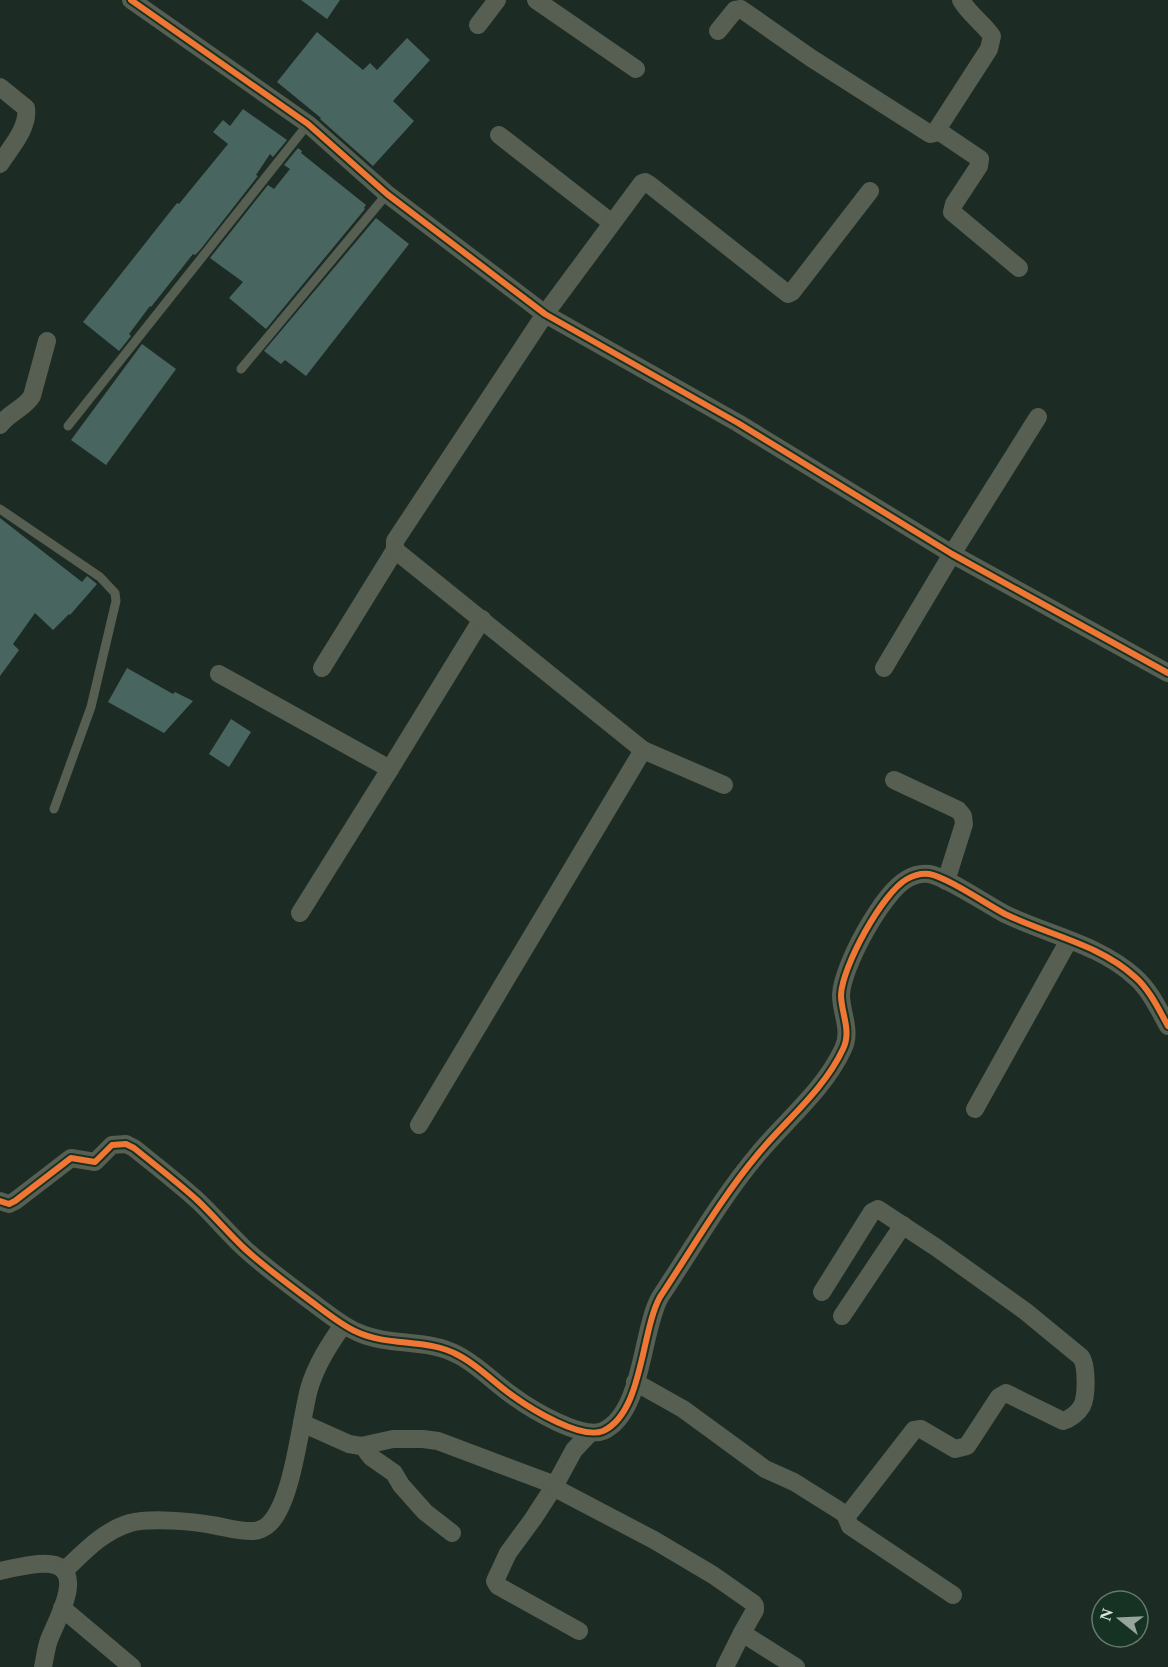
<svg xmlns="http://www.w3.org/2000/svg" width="1168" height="1667" viewBox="0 0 1168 1667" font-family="'Times New Roman',serif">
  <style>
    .building { fill: #496560 }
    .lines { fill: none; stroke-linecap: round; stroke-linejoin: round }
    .lane { stroke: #575e52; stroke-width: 9 }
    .street { stroke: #575e52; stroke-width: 18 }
    .cycleway-casing { stroke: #163223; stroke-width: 10 }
    .cycleway { stroke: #f07635; stroke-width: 6 }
  </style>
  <rect width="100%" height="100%" fill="#1c2c24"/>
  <g class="building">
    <polygon points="301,0 340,0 327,19"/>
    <polygon points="317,32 363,70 370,63 377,70 407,38 430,60 393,101 414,121 373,166 320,119 321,118 277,82"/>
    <polygon points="243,109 287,140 273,157 270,154 256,175 258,176 200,250 195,255 193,254 151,307 150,306 129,334 131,336 119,351 83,322 177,203 179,204 228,144 213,132 223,120 230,126"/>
    <polygon points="298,148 302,151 301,153 366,205 364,208 365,209 266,329 229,298 243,282 210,258 268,185 274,189 290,169 284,165"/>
    <polygon points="376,218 409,244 306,376 285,360 281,364 264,351"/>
    <polygon points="142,344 176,369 106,465 71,440"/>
    <polygon points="0,518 82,582 87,576 97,584 70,615 69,614 53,630 35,613 13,644 19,650 0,676"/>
    <polygon points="127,668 173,694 175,692 193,701 164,733 108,702"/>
    <polygon points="231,719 251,732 229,767 209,754"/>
  </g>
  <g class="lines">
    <g class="lane">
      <polyline points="241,369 387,194"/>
      <polyline points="68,426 308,124"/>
      <polyline points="0,509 100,577 115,593 116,601 91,707 54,809"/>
    </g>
    <g class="street">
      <polyline points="131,0 308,124 387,194 545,314 738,423 952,554 1168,673"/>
      <polyline points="536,0 636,69"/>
      <polyline points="478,25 497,0"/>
      <path d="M718 31 735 10 741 9 811 58 930 134 935 133 938 128 989 49 992 36C983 23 969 14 961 0"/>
      <path d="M0 87 26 108C29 128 10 148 0 164"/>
      <polyline points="937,130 980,159 979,166 954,204 952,212 1019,268"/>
      <polyline points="499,135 612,223"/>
      <path d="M0 425C10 412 25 408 32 396L47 341"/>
      <polyline points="322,668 395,550"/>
      <polyline points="884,668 952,554 1038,417"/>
      <polyline points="219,674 390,769 482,619"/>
      <polyline points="894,780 958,810 963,816 964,824 946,881"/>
      <polyline points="724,785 643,750 395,550 395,541 545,314 642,183 645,182 650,185 788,294 792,292 870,191"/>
      <polyline points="300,913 390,769"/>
      <polyline points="975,1109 1069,940"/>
      <polyline points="419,1125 643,750"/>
      <path d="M0 1201 9 1204 15 1201 71 1158 95 1162 112 1145 126 1144 134 1148C155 1165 177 1182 197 1200 214 1216 228 1233 245 1249 266 1268 289 1285 312 1302 327 1313 341 1325 357 1332 389 1347 427 1338 458 1355 478 1365 494 1383 513 1396 531 1409 581 1440 603 1431 643 1413 641 1331 660 1297 692 1249 721 1198 758 1154 786 1120 824 1090 843 1049 852 1031 841 1013 841 995 842 967 882 893 907 879 914 875 921 873 929 874 947 877 986 904 1005 914 1048 935 1099 944 1135 977 1150 990 1159 1010 1168 1026"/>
      <polyline points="842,1316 903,1225"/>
      <path d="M635 1382 683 1409 765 1469 794 1482 845 1514 851 1511 914 1430 921 1429 955 1449 967 1446 999 1397 1006 1393 1063 1421C1070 1419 1078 1413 1082 1406 1087 1396 1087 1365 1081 1357L1025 1311 937 1248 878 1209 872 1212 822 1292"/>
      <polyline points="302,1423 349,1444 361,1446 393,1439 423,1439 438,1441 555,1485 574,1450 590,1433"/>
      <polyline points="368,1445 367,1452 371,1457 394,1473 401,1485 425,1512 452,1533"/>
      <polyline points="555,1485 533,1519 508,1553 495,1581 498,1586 579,1631"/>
      <polyline points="553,1487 654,1540 713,1575 753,1603 755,1606 755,1610 742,1633 796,1667"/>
      <polyline points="845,1514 850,1526 953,1595"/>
      <path d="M0 1571C14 1568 41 1561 55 1565 85 1574 55 1623 49 1640 46 1648 45 1658 43 1667"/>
      <path d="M64 1571C84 1552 103 1531 130 1523 149 1518 192 1521 212 1525 225 1527 240 1532 253 1531 258 1531 265 1528 269 1524 293 1501 300 1423 309 1389 316 1365 329 1345 343 1325"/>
      <polyline points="62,1608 132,1667"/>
      <polyline points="725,1667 742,1633"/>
    </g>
    <g class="cycleway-casing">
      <g id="cycleway">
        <polyline points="131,0 308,124 387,194 545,314 738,423 952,554 1168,673"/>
        <path d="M0 1201 9 1204 15 1201 71 1158 95 1162 112 1145 126 1144 134 1148C155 1165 177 1182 197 1200 214 1216 228 1233 245 1249 266 1268 289 1285 312 1302 327 1313 341 1325 357 1332 389 1347 427 1338 458 1355 478 1365 494 1383 513 1396 531 1409 581 1440 603 1431 643 1413 641 1331 660 1297 692 1249 721 1198 758 1154 786 1120 824 1090 843 1049 852 1031 841 1013 841 995 842 967 882 893 907 879 914 875 921 873 929 874 947 877 986 904 1005 914 1048 935 1099 944 1135 977 1150 990 1159 1010 1168 1026"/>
      </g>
    </g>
    <use href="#cycleway" class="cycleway"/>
  </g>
  <g transform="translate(1120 1619) rotate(288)"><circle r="28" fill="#163223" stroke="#637a6d" stroke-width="1.5"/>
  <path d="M0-4.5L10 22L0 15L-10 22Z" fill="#96a69c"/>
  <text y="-9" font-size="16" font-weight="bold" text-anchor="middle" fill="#d7e7dd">N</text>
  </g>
</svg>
